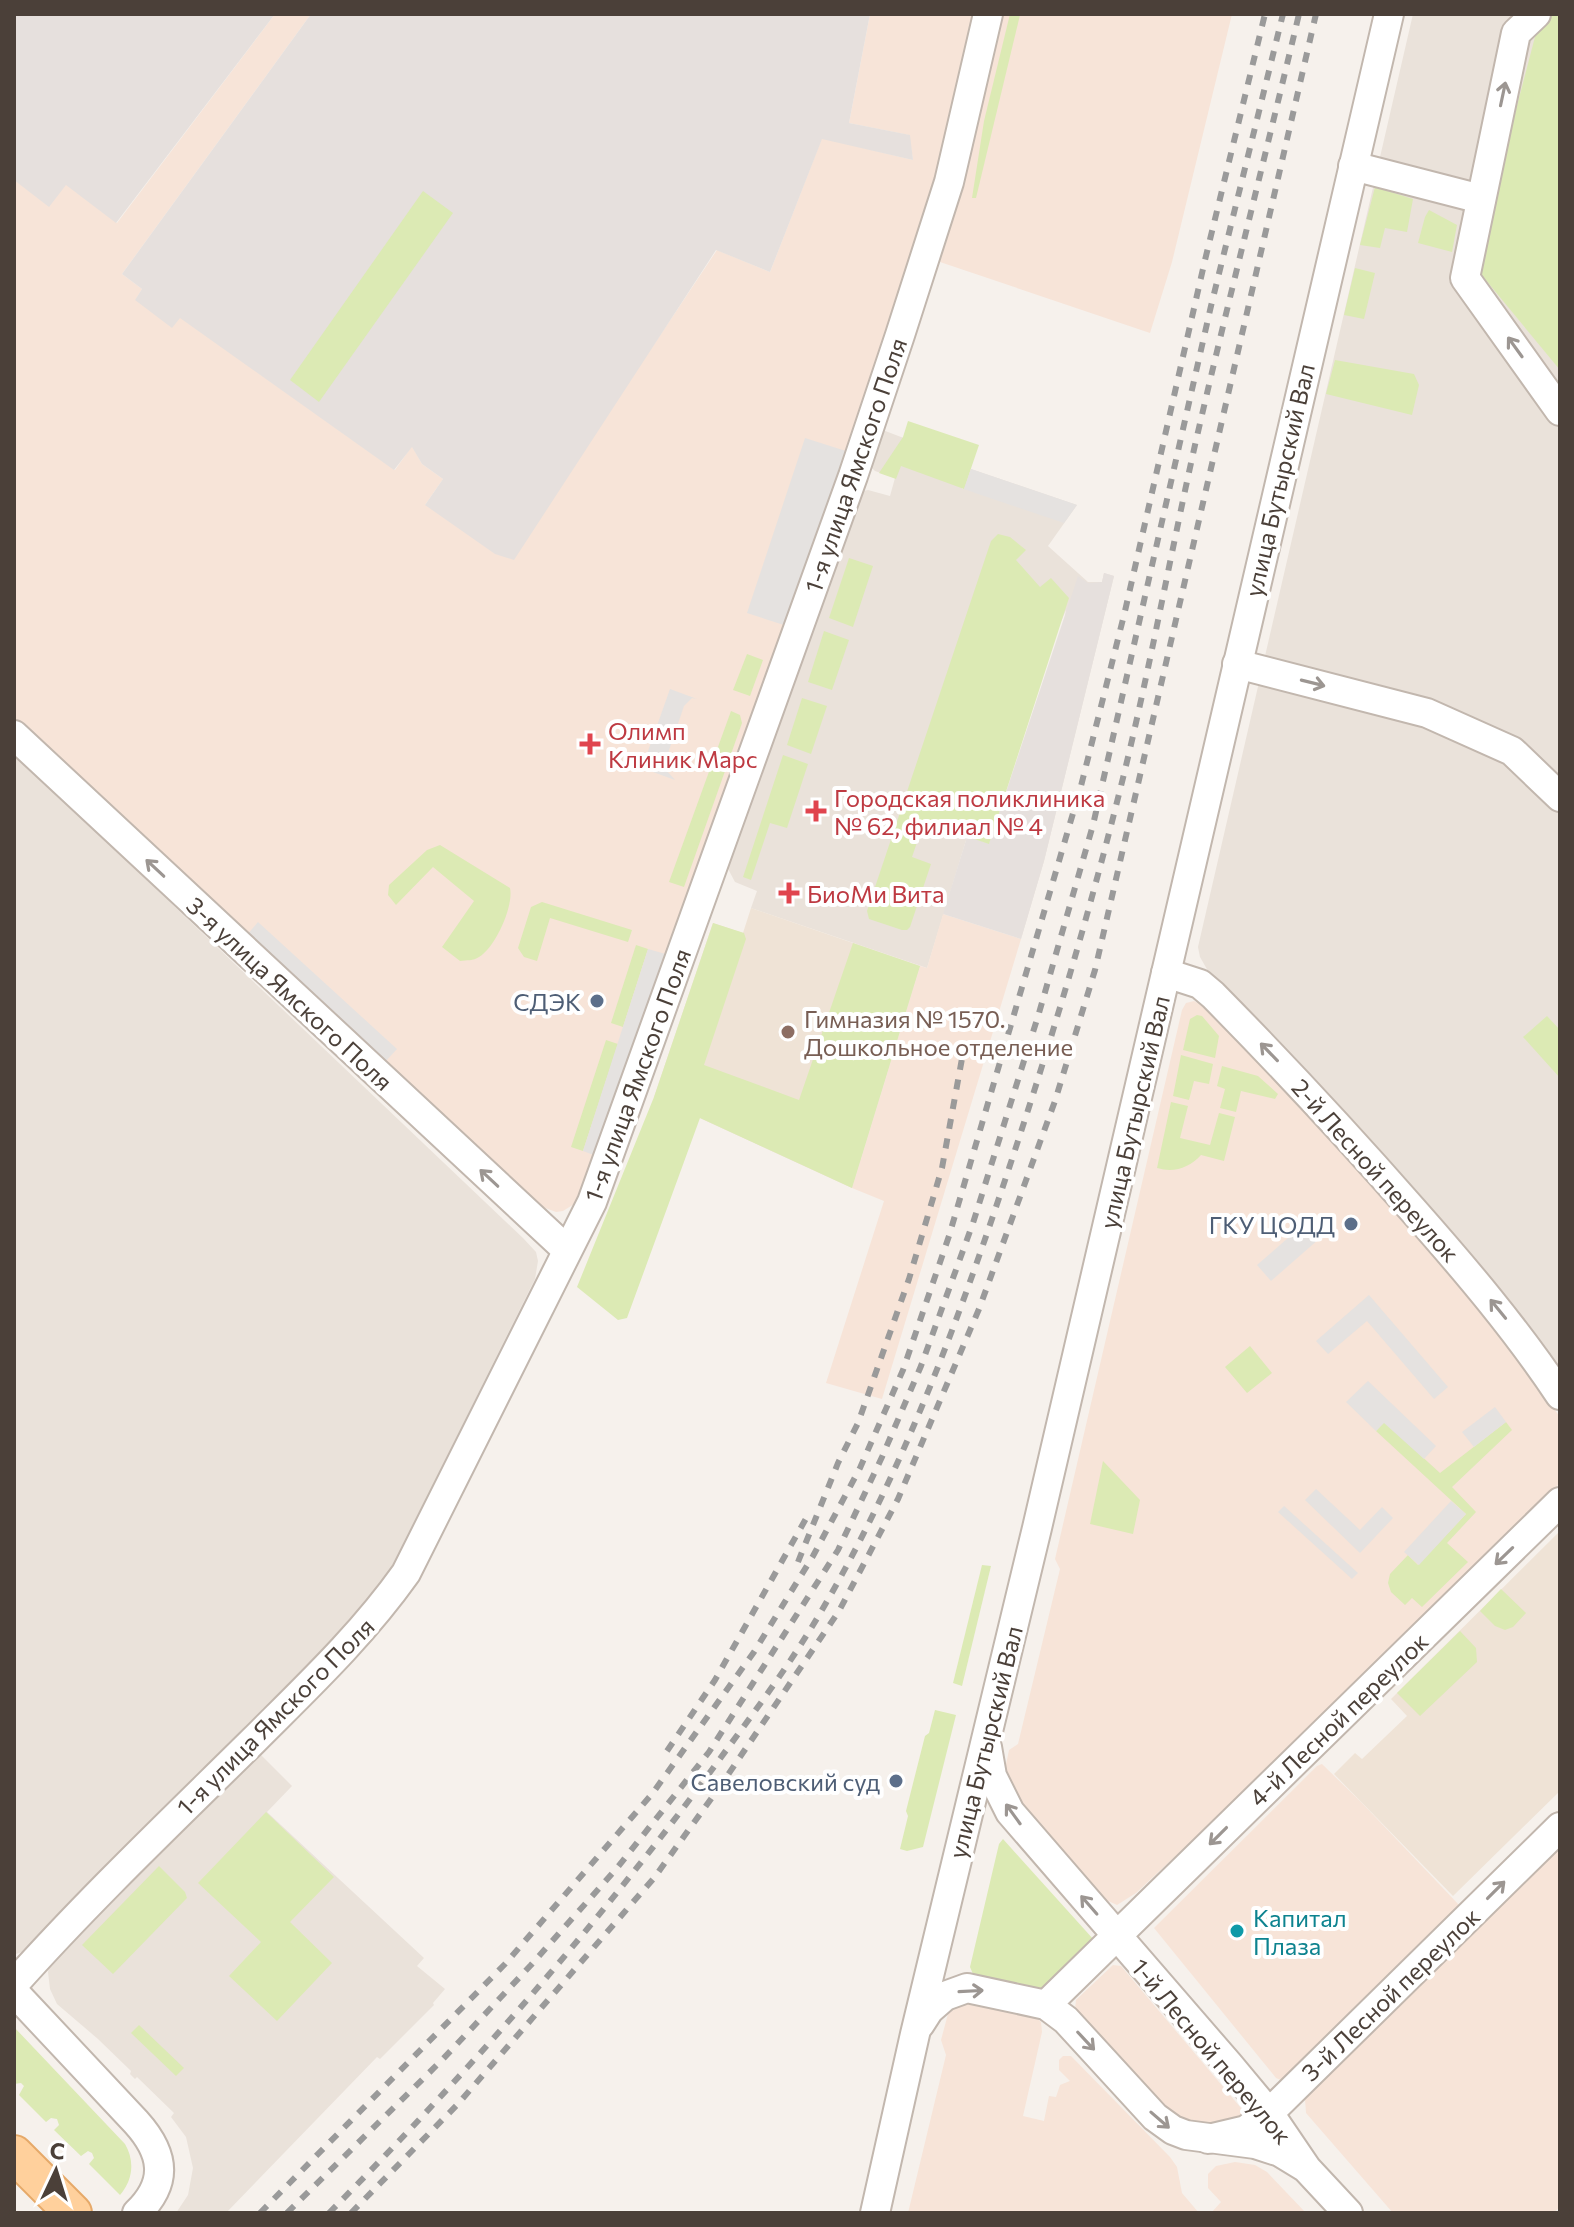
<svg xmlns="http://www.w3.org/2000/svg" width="1574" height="2227" viewBox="0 0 1574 2227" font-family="Commissioner,sans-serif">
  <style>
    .residential { fill: #eae2da }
    .commercial { fill: #f7e4d8 }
    .industrial { fill: #e6e0dd }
    .education { fill: #efe3d6 }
    .green { fill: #dceab4 }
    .parking { fill: #e5e2e0 }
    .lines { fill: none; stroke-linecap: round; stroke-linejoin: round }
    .minor-casing { stroke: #c2b7ae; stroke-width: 32 }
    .major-casing { stroke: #e6a969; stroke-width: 40 }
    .minor { stroke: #fff; stroke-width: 28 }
    .major { stroke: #ffd09c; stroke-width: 36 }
    .rail { stroke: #9a9a9a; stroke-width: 6; stroke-dasharray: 10 10; stroke-linecap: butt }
    .oneway { stroke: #9c9692 }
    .health-dot { fill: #e0444e; stroke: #fff; stroke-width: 3 }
    .service-dot { fill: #5c6f8a; stroke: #fff; stroke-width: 3 }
    .education-dot { fill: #8d6e63; stroke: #fff; stroke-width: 3 }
    .culture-dot { fill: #0f9aa8; stroke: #fff; stroke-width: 3 }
    .labels { text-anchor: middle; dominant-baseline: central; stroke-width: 8; stroke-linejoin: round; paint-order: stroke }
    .street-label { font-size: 24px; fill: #4b4039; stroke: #fff }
    .health-label { font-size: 24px; fill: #be3a42; stroke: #fff; text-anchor: start }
    .service-label { font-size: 24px; fill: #4e5e75; stroke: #fff; text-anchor: end }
    .education-label { font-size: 24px; fill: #785e54; stroke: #fff; text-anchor: start }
    .culture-label { font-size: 24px; fill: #0d838f; stroke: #fff; text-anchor: start }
  </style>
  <rect width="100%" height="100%" fill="#f6f1ec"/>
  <g class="residential">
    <polygon points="1413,14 1560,14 1560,1376 1484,1272 1326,1092 1212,978 1200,957 1198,947"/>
    <polygon points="880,429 909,440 963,489 971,469 1077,505 1048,546 1088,582 1102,582 1104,573 1114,576 1044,861 1021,939 1066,610 967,837 927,968 751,908 757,891 735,882 726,865 859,492 868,490 890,496 895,478 875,471 870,466"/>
    <polygon points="14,754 523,1238 536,1252 538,1261 535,1279 392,1567 371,1599 326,1649 136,1836 22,1952 16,1954 14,1953"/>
    <polygon points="260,1754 292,1786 267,1812 424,1958 417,1966 445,1989 433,2003 434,2005 380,2059 377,2057 226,2213 176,2213 188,2195 193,2168 186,2137 171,2117 174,2113 137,2077 135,2079 130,2074 131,2071 98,2039 57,2004 50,1989 48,1972 50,1963 61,1950"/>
  </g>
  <g class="commercial">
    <polygon points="275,14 311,14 122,274 142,289 136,299 172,327 180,317 395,470 412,446 422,464 443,479 425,505 653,346 717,250 770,272 822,138 913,160 909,135 849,123 870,14 976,14 934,189 849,452 579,1201 563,1211 556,1212 535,1204 14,717 14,180 20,184 66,184 117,223"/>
    <polygon points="1000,14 1232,14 1172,262 1150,333 940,262 959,198"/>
    <polygon points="943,914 1021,939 882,1399 826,1383 884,1201 852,1188 920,966 927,968"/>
    <polygon points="1194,1001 1210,1010 1445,1260 1560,1417 1560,1483 1229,1806 1136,1893 1117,1905 1106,1900 1037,1832 1003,1779 1009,1750 1018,1744 1060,1569 1055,1559 1182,1010 1186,1003"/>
    <polygon points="1322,1764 1361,1802 1460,1906 1281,2080 1276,2078 1154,1928 1317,1766"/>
    <polygon points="1560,1848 1560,2207 1553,2213 1393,2213 1306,2113 1305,2099"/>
    <polygon points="1113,1965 1121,1966 1246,2114 1213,2125 1189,2123 1170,2114 1087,2023 1075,2009 1076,2000"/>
    <polygon points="966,2002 1035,2016 1041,2022 1042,2032 1023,2116 1044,2121 1049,2096 1056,2097 1060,2085 1070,2081 1059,2070 1059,2060 1063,2056 1071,2056 1170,2157 1177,2167 1182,2193 1199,2213 908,2213 946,2055 941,2040 949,2010"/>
    <polygon points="1235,2162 1255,2165 1267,2172 1306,2213 1211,2213 1221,2202 1208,2188 1208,2174 1216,2166"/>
  </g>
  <g class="industrial">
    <polygon points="14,14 275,14 116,223 66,185 49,207 14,180"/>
    <polygon points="311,14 870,14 849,123 910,135 913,160 822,139 770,272 716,250 514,560 495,554 425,505 443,479 422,464 412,447 394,470 180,318 172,328 135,300 142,289 122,274"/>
    <polygon points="1104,573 1114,576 1044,861 1021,939 943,914 967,837 989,843 1078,576 1088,583 1102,582"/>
  </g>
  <g class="education">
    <polygon points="751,908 920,966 852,1188 654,1097 713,923 743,933"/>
    <polygon points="1560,1531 1560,1791 1453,1896 1334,1774 1355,1753 1362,1759 1407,1716 1391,1699"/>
  </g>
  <g class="green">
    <polygon points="1010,14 1020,15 976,198 972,198 984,121"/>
    <polygon points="1551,14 1560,14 1560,370 1475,267 1536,33"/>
    <polygon points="1375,187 1413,199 1407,232 1385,228 1380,248 1360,245"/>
    <polygon points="423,191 453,213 319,402 290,380"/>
    <polygon points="1429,210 1457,225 1452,252 1418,243 1425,217"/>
    <polygon points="1355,268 1375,273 1364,319 1344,315"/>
    <polygon points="1335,360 1414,374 1419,385 1412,415 1326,394"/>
    <polygon points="908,421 979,445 964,489 901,466 896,479 879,473 903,437"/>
    <polygon points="998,534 1010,537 1026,550 1016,560 1040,587 1051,578 1069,598 989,844 924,822 912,857 931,864 910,927 907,930 902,930 869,919 867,911 991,541"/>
    <polygon points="849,558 873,566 853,627 829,618"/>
    <polygon points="824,631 849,640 832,690 808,682"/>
    <polygon points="747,654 763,660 750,696 733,690"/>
    <polygon points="802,698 827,706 811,754 787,745"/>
    <polygon points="731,711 740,715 742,723 684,887 669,882"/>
    <polygon points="783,755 808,764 787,828 770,823 751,880 743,877"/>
    <path d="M440 845 510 888C514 906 495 948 479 957 473 961 467 960 460 961L442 947 474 901 433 867 396 905 388 895 389 885 427 850Z"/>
    <polygon points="542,902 632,930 628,942 550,918 537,961 524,957 518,948 531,907"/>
    <polygon points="713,923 744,933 746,939 704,1065 799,1100 853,943 920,966 852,1188 700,1118 627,1318 618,1320 577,1287 654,1097"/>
    <polygon points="636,945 648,949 623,1027 611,1023"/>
    <polygon points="1197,1015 1202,1016 1219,1036 1215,1058 1183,1050 1190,1019"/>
    <polygon points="1547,1016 1560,1030 1560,1078 1523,1037"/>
    <polygon points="606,1040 618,1044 583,1151 571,1147"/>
    <polygon points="1181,1055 1213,1064 1209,1084 1194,1081 1189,1100 1173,1096"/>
    <polygon points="1222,1066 1258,1076 1278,1094 1275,1099 1241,1091 1236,1112 1220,1108 1225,1089 1217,1086"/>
    <path d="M1171 1102 1188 1106 1180 1138 1210 1145 1219 1113 1235 1117 1224 1161 1201 1155C1189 1168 1174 1173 1157 1168Z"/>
    <polygon points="1250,1346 1272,1373 1247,1393 1225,1367"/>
    <polygon points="1384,1422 1440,1473 1506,1422 1512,1430 1452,1487 1476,1512 1447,1543 1468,1562 1422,1607 1412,1598 1405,1605 1391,1592 1388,1583 1390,1574 1408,1555 1418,1565 1466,1514 1376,1431"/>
    <polygon points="1103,1461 1140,1500 1133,1534 1090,1524"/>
    <polygon points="982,1565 991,1566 962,1686 953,1683"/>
    <polygon points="1501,1589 1526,1613 1513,1627 1505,1630 1495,1626 1480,1611"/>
    <polygon points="1460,1631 1476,1648 1477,1662 1420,1716 1397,1693"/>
    <polygon points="935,1710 956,1715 923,1847 907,1851 900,1849 908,1816 906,1811 925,1736 929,1733"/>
    <polygon points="266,1812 334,1877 290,1922 332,1963 277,2021 229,1976 261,1942 198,1883"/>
    <polygon points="1003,1839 1094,1940 1039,1994 1008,1982 973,1974 970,1967 999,1844"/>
    <polygon points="159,1866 185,1892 187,1898 113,1974 82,1945"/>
    <polygon points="139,2025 184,2068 176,2076 131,2033"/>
    <path d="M14 2027 125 2144C135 2161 133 2180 120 2195L89 2164 94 2158 92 2153 88 2151 81 2156 54 2130 59 2125 57 2119 51 2118 46 2122 19 2095 24 2086 21 2083 14 2084Z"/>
  </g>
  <g class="parking">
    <polygon points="805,438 849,452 787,626 747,613"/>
    <polygon points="971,469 1077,505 1064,523 978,494 964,489"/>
    <polygon points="670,689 697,699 692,698 684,706 666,759 666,770 675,780 642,768"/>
    <polygon points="258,922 397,1049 385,1062 247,935"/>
    <polygon points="648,949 669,955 596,1156 583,1151"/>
    <polygon points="1313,1216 1327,1232 1271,1281 1257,1265"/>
    <polygon points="1369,1295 1448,1387 1434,1399 1367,1321 1328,1354 1316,1341"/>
    <polygon points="1368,1381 1436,1446 1424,1459 1384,1423 1376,1431 1346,1402"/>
    <polygon points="1495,1407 1506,1422 1474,1447 1462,1432"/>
    <polygon points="1316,1489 1360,1530 1382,1507 1393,1518 1360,1553 1305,1500"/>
    <polygon points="1451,1501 1466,1514 1419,1565 1404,1552"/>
    <polygon points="1284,1506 1358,1573 1352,1579 1278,1512"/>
  </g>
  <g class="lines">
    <g class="minor-casing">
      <g id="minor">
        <polyline points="1536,14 1516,33 1465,278 1560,411"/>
        <polyline points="1353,166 1481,199"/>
        <polyline points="1237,664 1427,713 1512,751 1560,797"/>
        <polyline points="14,735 567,1250"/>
        <path d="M1166 973 1200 984 1213 995C1282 1065 1348 1136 1412 1209 1465 1269 1516 1329 1560 1395"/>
        <polyline points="987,1747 992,1776 1010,1812 1229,2065 1269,2113 1307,2169 1348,2213"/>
        <path d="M14 1984C90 1899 173 1820 254 1740 308 1686 362 1635 406 1573L592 1202 853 476 900 335 949 182 988 14"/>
        <path d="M14 1992 136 2122C164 2153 169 2182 137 2213"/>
        <polyline points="1046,2005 1560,1502"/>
        <polyline points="920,2024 929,2010 945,1996 967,1988 1046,2005 1066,2020 1155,2117 1173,2130 1186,2135 1255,2144 1280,2152 1303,2166"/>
        <polyline points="1208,2139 1246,2130 1269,2113 1560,1827"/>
        <polyline points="875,2213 915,2034 1037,1528 1389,14"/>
      </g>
    </g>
    <g class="major-casing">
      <polyline id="major" points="14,2154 73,2213"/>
    </g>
    <use href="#minor" class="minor"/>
    <use href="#major" class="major"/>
    <g class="rail">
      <polyline points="798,1562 838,1463 858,1423 909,1279 942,1168 963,1053"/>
      <polyline points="667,1751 715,1680 808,1515"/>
      <polyline points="260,2213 505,1964 652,1794 754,1652 813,1556 860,1468 903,1370 949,1236 1081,786 1125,611 1205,260 1265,14"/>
      <polyline points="287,2213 442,2060 531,1965 617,1868 709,1752 838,1550 882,1457 921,1366 973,1223 1039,1013 1093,825 1211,306 1283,14"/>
      <path d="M329 2213C465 2076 593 1930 708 1775 749 1719 792 1663 826 1603 898 1478 950 1343 996 1207 1042 1071 1084 934 1119 794 1148 679 1169 561 1195 445 1228 301 1265 158 1299 14"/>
      <polyline points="351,2213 457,2105 654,1878 721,1785 839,1611 898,1499 979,1309 1055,1101 1095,970 1316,14"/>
    </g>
  </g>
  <defs><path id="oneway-shaft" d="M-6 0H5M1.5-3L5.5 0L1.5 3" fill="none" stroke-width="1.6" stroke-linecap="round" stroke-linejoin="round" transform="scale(2)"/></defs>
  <g class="oneway">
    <use href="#oneway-shaft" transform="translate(1503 94) rotate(-78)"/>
    <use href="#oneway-shaft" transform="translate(1515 347) rotate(-126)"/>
    <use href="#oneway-shaft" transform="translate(1313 683) rotate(14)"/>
    <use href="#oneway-shaft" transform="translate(155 868) rotate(-137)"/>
    <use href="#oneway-shaft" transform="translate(1269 1052) rotate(-134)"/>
    <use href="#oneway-shaft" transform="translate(489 1178) rotate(-137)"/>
    <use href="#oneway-shaft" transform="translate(1498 1309) rotate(-129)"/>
    <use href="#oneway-shaft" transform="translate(1504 1556) rotate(136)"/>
    <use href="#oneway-shaft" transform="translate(1013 1814) rotate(-126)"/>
    <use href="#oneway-shaft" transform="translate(1218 1836) rotate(135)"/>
    <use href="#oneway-shaft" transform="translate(1496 1890) rotate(-45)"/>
    <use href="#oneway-shaft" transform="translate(1089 1905) rotate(-131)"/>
    <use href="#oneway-shaft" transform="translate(971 1991) rotate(-3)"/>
    <use href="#oneway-shaft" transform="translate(1086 2041) rotate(47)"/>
    <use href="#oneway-shaft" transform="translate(1160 2120) rotate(41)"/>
  </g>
  <g class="health-dot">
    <path d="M586 732h8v8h8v8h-8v8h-8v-8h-8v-8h8z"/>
    <path d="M812 799h8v8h8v8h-8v8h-8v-8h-8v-8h8z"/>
    <path d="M785 881h8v8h8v8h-8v8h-8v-8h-8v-8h8z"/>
  </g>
  <g class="service-dot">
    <circle cx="597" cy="1001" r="8"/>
    <circle cx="1351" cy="1224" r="8"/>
    <circle cx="896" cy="1781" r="8"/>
  </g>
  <circle class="education-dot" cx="788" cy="1032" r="8"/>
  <circle class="culture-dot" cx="1237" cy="1931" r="8"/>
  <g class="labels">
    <g class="street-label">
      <text transform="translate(855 465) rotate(-71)">1-я улица Ямского Поля</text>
      <text transform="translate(1279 480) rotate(-77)">улица Бутырский Вал</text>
      <text transform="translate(290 993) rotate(43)">3-я улица Ямского Поля</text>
      <text transform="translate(637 1075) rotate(-70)">1-я улица Ямского Поля</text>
      <text transform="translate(1134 1112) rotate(-77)">улица Бутырский Вал</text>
      <text transform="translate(1376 1170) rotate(48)">2-й Лесной переулок</text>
      <text transform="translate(275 1716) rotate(-45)">1-я улица Ямского Поля</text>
      <text transform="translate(1338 1719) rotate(-44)">4-й Лесной переулок</text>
      <text transform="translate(985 1742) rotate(-76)">улица Бутырский Вал</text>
      <text transform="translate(1390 1994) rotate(-44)">3-й Лесной переулок</text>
      <text transform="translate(1212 2051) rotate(50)">1-й Лесной переулок</text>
    </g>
    <g class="health-label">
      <text x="608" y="730">Олимп<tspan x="608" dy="28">Клиник Марс</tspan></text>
      <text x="834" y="797">Городская поликлиника<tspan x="834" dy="28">№ 62, филиал № 4</tspan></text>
      <text x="807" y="893">БиоМи Вита</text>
    </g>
    <g class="service-label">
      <text x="581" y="1001">СДЭК</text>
      <text x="1335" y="1224">ГКУ ЦОДД</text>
      <text x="880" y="1781">Савеловский cуд</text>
    </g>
    <g class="education-label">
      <text x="804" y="1018">Гимназия № 1570.<tspan x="804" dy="28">Дошкольное отделение</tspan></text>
    </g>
    <g class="culture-label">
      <text x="1253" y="1917">Капитал<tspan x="1253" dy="28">Плаза</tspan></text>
    </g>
  </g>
  <rect width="1574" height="2227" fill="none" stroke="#4b4039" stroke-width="32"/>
  <g transform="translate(56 2171) rotate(4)" stroke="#ffffff" stroke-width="6" paint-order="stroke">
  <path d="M0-6L14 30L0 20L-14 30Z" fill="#4b4039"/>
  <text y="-12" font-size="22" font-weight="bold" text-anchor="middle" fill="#4b4039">С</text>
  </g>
</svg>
